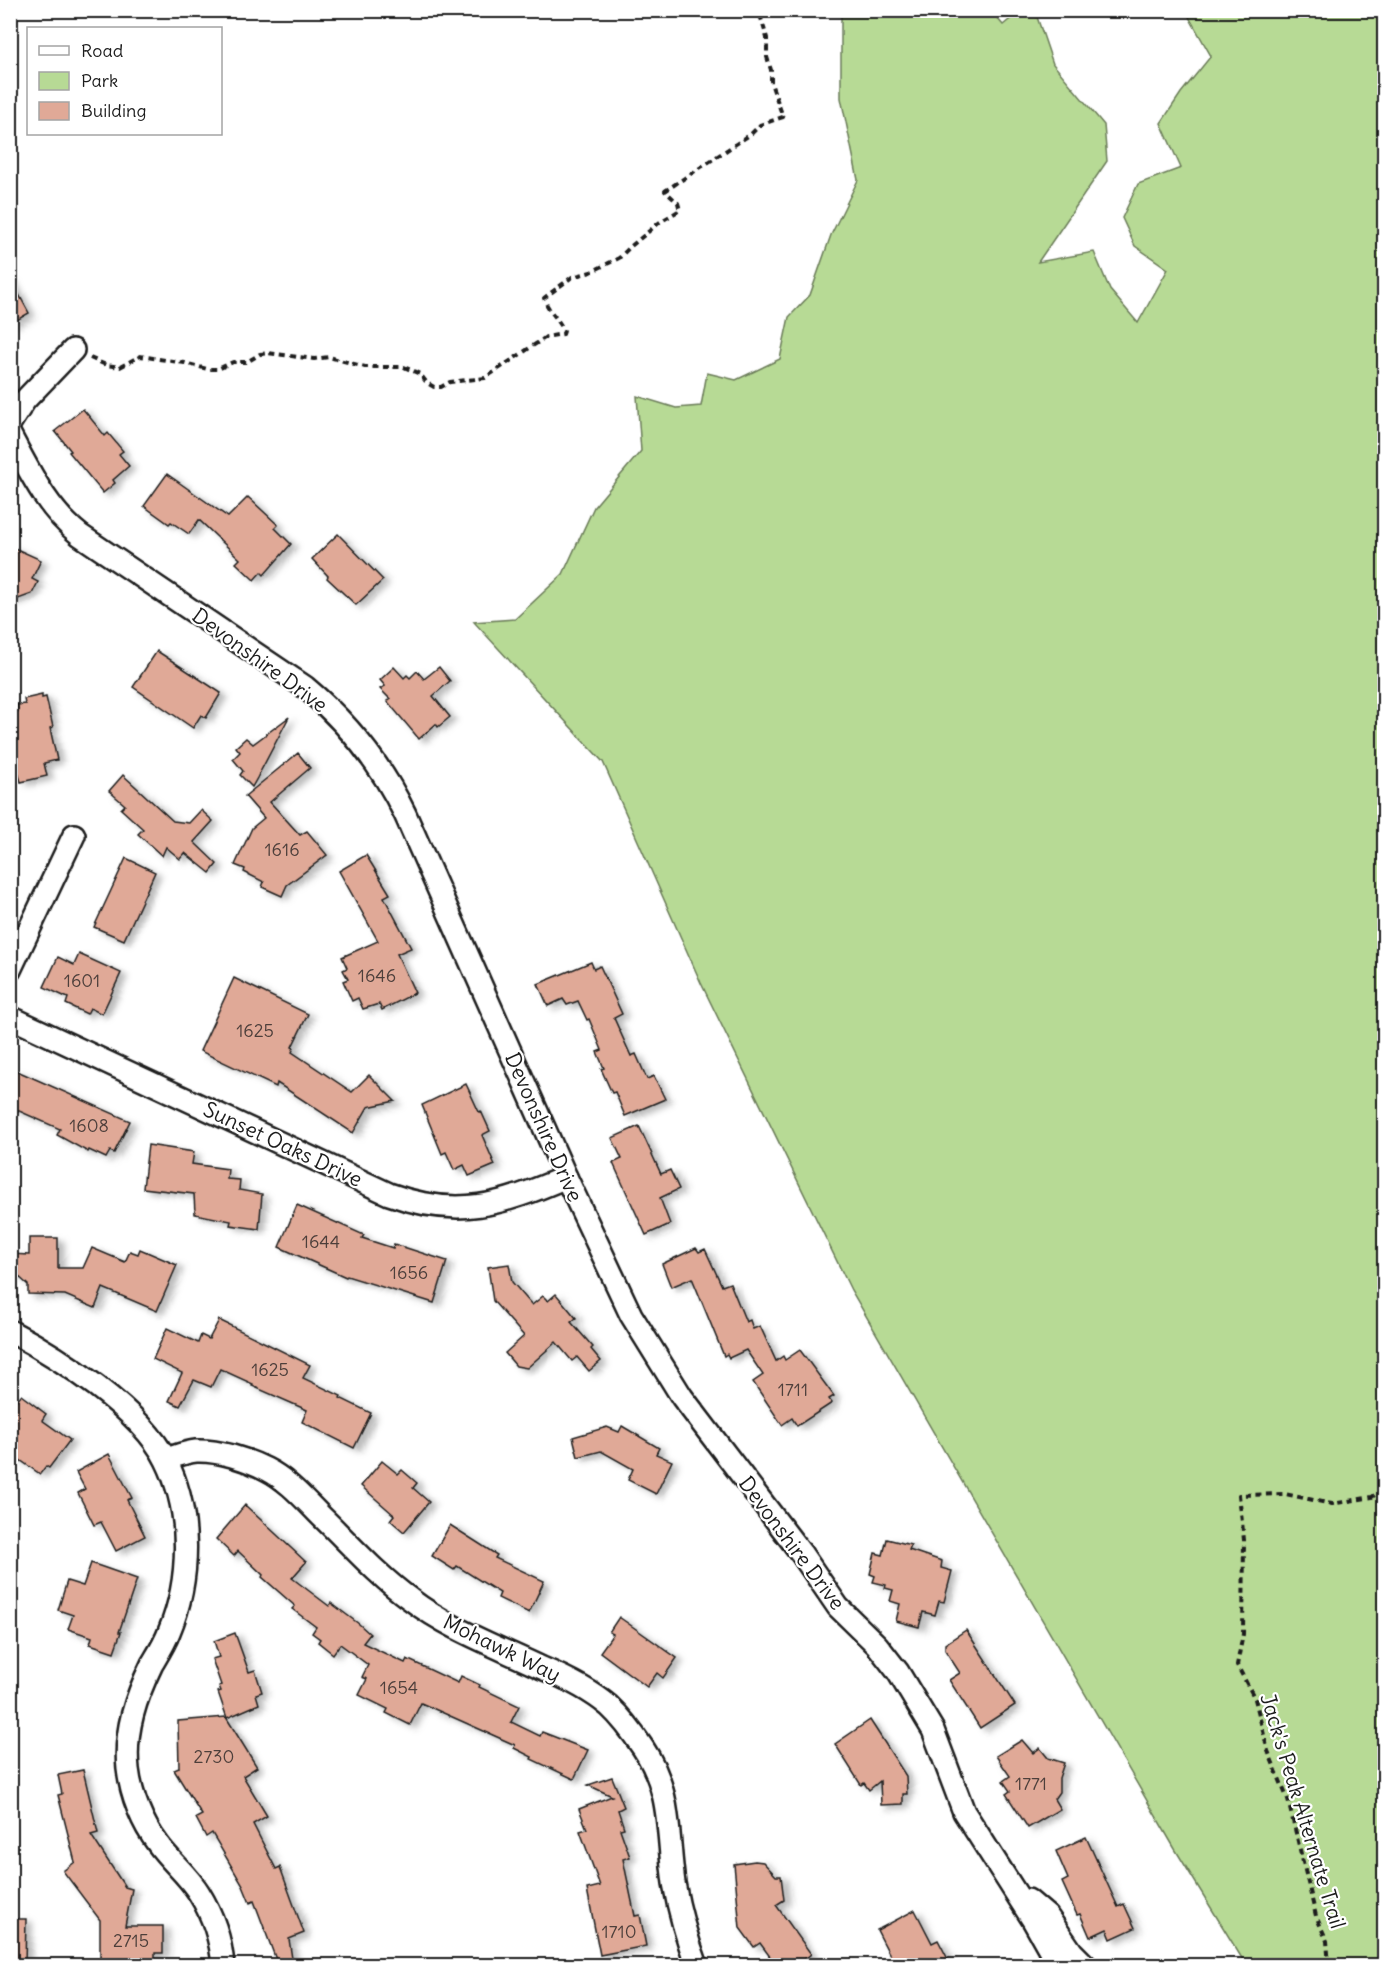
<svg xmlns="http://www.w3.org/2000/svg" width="1395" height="1976" viewBox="0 0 1395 1976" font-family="Delius,sans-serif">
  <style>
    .green { fill: #b7da95; stroke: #6a7b58; stroke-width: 1.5 }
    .building { fill: #e0a997; stroke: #1c1c1c; stroke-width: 1.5; filter: url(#shadow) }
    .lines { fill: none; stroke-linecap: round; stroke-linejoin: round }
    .minor-casing { stroke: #1c1c1c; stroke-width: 26 }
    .path { stroke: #1c1c1c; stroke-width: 4; stroke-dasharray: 6 4.5; stroke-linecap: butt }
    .minor { stroke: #fff; stroke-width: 21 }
    .labels { text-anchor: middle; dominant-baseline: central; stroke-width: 4.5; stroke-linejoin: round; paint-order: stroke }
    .number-label { font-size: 18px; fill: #4d3f3b }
    .street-label { font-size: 21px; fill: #1c1c1c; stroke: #fff }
  </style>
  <defs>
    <filter id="shadow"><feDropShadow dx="6" dy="3.5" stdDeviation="3" flood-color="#0004"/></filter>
  </defs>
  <rect width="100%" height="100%" fill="#fff"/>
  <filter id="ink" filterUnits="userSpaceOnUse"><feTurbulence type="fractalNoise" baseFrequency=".0167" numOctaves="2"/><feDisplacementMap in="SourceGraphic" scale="12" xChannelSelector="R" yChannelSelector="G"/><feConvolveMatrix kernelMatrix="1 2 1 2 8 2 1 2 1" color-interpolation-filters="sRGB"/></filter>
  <g filter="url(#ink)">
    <polygon class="green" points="841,11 991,11 1003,25 1020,11 1035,11 1053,64 1104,125 1107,161 1038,262 1094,252 1110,290 1138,323 1168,269 1135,246 1122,218 1138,184 1181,168 1161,123 1181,93 1211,56 1189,17 1191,11 1384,11 1384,1965 1246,1965 1175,1849 851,1290 701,983 603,762 474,622 515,619 563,574 594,507 641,451 637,396 676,408 701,406 707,373 736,380 780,359 789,317 810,295 831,235 858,180 841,98"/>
    <g class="building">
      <polygon points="10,278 29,313 10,324"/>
      <polygon points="83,409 105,436 108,433 123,451 119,454 129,466 113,480 115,483 103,493 69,452 71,451 55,431"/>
      <polygon points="167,474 228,517 248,497 278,525 275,528 291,544 264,575 261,572 254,580 236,563 240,559 199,520 189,534 171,522 169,524 144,506"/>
      <polygon points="338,534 383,580 356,605 327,578 328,576 312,559"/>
      <polygon points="10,546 41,560 32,579 38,582 32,594 10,602"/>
      <polygon points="157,651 221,693 206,718 201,715 193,728 133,687"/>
      <polygon points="394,667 404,678 407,675 410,678 417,671 424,679 439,667 450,681 433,696 450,717 438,727 436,724 419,739 387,701 390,699 380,689 385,686 380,680"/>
      <polygon points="42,695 42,698 46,697 53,727 50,728 57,760 44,763 47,776 21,782 18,772 16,773 10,746 10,726 16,725 13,713 18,712 17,705 25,704 24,699"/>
      <polygon points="289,717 257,778 252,787 240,775 243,771 233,759 240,752 236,747 246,738 253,744"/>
      <polygon points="298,753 310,768 270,802 300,835 307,831 327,855 287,885 282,896 262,887 264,882 244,872 245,869 235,865 252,828 264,818 245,796"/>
      <polygon points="123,775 173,821 189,823 201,810 213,821 194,842 217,864 210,873 185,853 180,859 166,847 162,856 138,834 143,829 121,809 125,805 109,791"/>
      <polygon points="366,855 390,894 384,897 411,948 397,954 415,993 382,1010 379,1004 363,1009 358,998 352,1001 343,981 348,979 343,970 347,968 342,957 378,941 339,871"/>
      <polygon points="126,858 155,872 124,940 94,927"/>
      <polygon points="79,954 121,973 102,1014 90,1008 87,1014 66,1004 68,998 44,987 58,957 74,965"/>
      <polygon points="591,962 594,969 600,966 622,1014 614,1018 631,1056 636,1054 647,1079 654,1076 665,1099 625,1116 615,1092 612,1093 601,1069 604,1068 597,1052 602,1050 589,1019 587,1020 578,1001 567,1005 563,999 548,1006 538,984"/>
      <polygon points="234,978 308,1014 292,1047 294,1048 292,1052 352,1092 369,1075 395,1101 368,1107 353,1133 277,1083 276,1087 200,1051"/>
      <polygon points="15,1070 130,1121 114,1153 110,1151 106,1158 89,1150 88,1152 57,1135 60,1129 10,1107 10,1080"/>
      <polygon points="466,1084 479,1112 481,1111 490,1131 482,1135 495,1165 469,1176 464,1165 454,1170 446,1152 442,1154 422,1105"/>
      <polygon points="639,1126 661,1174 670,1170 679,1189 660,1198 670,1224 646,1235 613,1163 622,1159 612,1138"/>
      <polygon points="148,1145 194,1152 192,1164 228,1169 227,1179 240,1180 239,1190 262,1194 259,1229 230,1225 231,1221 195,1214 194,1194 143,1188"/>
      <polygon points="297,1205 364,1235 362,1238 393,1248 394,1244 447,1261 434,1303 347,1276 346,1277 279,1247"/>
      <polygon points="29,1238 58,1238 58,1268 83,1268 92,1248 125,1262 130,1251 138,1254 140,1249 177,1265 157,1311 103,1288 95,1308 65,1295 28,1294 28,1285 16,1274 10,1274 10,1254 29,1255"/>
      <polygon points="696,1248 699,1252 705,1249 722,1286 730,1283 746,1322 750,1320 753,1329 760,1326 776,1361 783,1356 785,1360 800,1350 834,1396 829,1399 832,1403 797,1426 792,1418 782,1425 753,1382 763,1375 746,1350 729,1358 727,1354 724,1356 692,1278 671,1287 662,1264"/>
      <polygon points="509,1264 512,1282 532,1305 543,1296 548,1301 556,1294 576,1318 571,1322 593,1347 591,1349 601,1361 589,1371 577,1357 572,1361 556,1342 527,1368 516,1366 505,1353 524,1336 493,1301 488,1267"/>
      <polygon points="219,1320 310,1365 303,1378 341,1396 340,1398 371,1413 354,1448 302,1422 307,1410 252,1386 253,1384 220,1369 211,1387 194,1380 180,1406 169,1401 182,1373 153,1359 167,1328 198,1343 201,1335 209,1339"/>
      <polygon points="21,1395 46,1414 42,1420 70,1440 49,1468 46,1466 40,1474 10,1453 10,1408"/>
      <polygon points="622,1426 659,1448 656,1454 672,1461 656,1494 628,1480 633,1469 601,1451 578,1457 573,1437 607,1427 619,1432"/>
      <polygon points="109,1454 132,1498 127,1500 145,1536 116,1551 101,1522 94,1525 78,1493 85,1489 76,1472"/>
      <polygon points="382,1461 398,1474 402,1470 417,1483 413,1488 429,1502 404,1532 390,1520 394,1515 361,1486"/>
      <polygon points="245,1505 306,1562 292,1578 329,1606 331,1603 359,1624 370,1634 363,1643 405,1663 407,1659 458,1683 461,1676 480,1685 479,1687 519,1706 511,1722 540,1736 542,1732 588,1750 574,1779 531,1759 532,1757 514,1748 515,1745 421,1703 410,1725 386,1713 388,1709 359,1695 367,1679 362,1677 368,1665 340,1644 333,1654 318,1642 320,1639 312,1633 316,1627 292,1609 295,1606 262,1577 263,1575 238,1551 234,1556 216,1539"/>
      <polygon points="450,1525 497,1555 495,1558 544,1581 529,1613 498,1598 500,1593 457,1566 454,1570 432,1556"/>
      <polygon points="887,1539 911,1545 909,1550 942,1561 941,1568 952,1571 944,1602 939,1601 935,1615 923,1612 919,1627 896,1621 900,1604 890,1601 893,1590 885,1588 886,1585 873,1582 875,1576 870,1574 875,1553 883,1555"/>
      <polygon points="91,1563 137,1579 119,1632 121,1632 114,1652 90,1644 92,1637 68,1629 73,1615 58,1610 67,1581 83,1586"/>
      <polygon points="619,1617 677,1658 663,1678 657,1673 647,1687 600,1652 613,1634 609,1632"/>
      <polygon points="966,1630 1015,1705 980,1728 949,1680 960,1673 945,1650 945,1644"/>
      <polygon points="235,1633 249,1672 255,1670 262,1692 256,1694 259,1704 227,1718 218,1692 221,1691 219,1686 221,1685 212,1659 219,1657 214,1641"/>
      <polygon points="226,1717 257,1767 243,1776 267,1816 253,1824 276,1869 280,1867 304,1933 289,1939 293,1965 278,1965 254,1901 250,1903 243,1886 212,1833 206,1837 196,1818 202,1815 174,1770 179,1768 178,1721"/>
      <polygon points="870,1720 906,1776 907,1794 903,1794 903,1804 881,1805 880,1781 869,1790 864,1783 861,1785 835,1744"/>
      <polygon points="1022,1740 1033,1753 1040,1748 1048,1758 1064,1763 1059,1778 1059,1792 1054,1799 1060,1809 1028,1828 1006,1794 1010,1791 1003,1781 1010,1776 996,1756"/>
      <polygon points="83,1770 98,1833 91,1835 125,1887 132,1889 125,1926 163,1926 163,1953 155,1953 155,1965 111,1965 111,1962 100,1962 100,1920 63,1871 75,1862 58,1795 62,1794 58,1775"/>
      <polygon points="612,1777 624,1807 618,1810 624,1828 620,1829 630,1857 623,1859 635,1916 640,1915 646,1946 600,1955 587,1889 600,1886 580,1831 587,1829 579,1809 612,1796 588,1785"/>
      <polygon points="1086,1837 1118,1907 1124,1904 1135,1928 1111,1939 1107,1929 1090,1937 1080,1914 1077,1915 1062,1882 1068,1879 1056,1851"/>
      <polygon points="755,1861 763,1862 776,1876 781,1876 784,1900 776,1905 811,1954 797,1965 776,1965 760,1943 754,1947 740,1928 734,1864"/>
      <polygon points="915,1910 932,1943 938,1940 951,1965 895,1965 877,1930"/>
      <polygon points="10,1919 26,1919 25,1965 10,1965"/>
    </g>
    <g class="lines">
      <g class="minor-casing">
        <g id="minor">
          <polyline points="10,423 25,400 73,350"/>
          <path d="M10 435C30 472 47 509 80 535L305 687C347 722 381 764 405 814L566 1177 631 1315 682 1397 801 1553 838 1607 877 1645 898 1672 933 1730 964 1812 1033 1920 1059 1966"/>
          <polyline points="10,970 74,835"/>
          <path d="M10 1017 389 1194C458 1219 501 1205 566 1177"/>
          <path d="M10 1331C59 1357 141 1410 166 1460 192 1512 191 1579 169 1632 165 1643 158 1654 152 1664 136 1697 124 1731 128 1769 131 1795 142 1823 158 1844 170 1861 188 1875 199 1893 212 1914 221 1940 223 1966"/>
          <path d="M166 1459C176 1456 186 1452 196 1451 218 1450 246 1459 266 1469 288 1480 304 1499 321 1516 350 1544 377 1575 410 1599 449 1629 498 1647 542 1668 566 1678 589 1689 609 1706 622 1718 633 1733 643 1748 672 1791 667 1834 674 1883 679 1911 687 1939 697 1966"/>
          <polyline points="1028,1900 1048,1917 1072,1952 1086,1966"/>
        </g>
      </g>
      <g class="path">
        <path d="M90 358 106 365 120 367 140 356 185 363 207 369H218L233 362H247L260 354 268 353 314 359 329 357 365 367H404L420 374 427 383 434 387H441L450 382 485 378 546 337 563 334 564 331C558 318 548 311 544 298L572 277 591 272 619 258 630 247 660 222 680 210 678 203 665 191 751 134 760 125 783 117 771 83V70L767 57V38L761 18 756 10"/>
        <polyline points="1329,1966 1327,1941 1316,1916 1288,1800 1268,1751 1255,1699 1237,1665 1243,1634 1244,1540 1239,1495 1285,1494 1332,1504 1372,1497 1384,1488"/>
      </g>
      <use href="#minor" class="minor"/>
    </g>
  </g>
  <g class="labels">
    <g class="number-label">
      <text x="282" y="849">1616</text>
      <text x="377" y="975">1646</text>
      <text x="82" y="980">1601</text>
      <text x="255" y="1030">1625</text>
      <text x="89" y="1125">1608</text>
      <text x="321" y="1241">1644</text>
      <text x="409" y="1272">1656</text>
      <text x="270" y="1369">1625</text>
      <text x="793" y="1389">1711</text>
      <text x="399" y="1687">1654</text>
      <text x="214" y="1756">2730</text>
      <text x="1031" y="1783">1771</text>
      <text x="619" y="1931">1710</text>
      <text x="131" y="1940">2715</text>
    </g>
    <g class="street-label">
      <text transform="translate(260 660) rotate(36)">Devonshire Drive</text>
      <text transform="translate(544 1127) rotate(66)">Devonshire Drive</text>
      <text transform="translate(283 1144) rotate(25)">Sunset Oaks Drive</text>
      <text transform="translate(792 1543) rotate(53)">Devonshire Drive</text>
      <text transform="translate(502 1648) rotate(26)">Mohawk Way</text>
      <text transform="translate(1303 1811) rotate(73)">Jack's Peak Alternate Trail</text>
    </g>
  </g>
  <rect width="1395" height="1976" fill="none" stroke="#fff" stroke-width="36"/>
  <rect x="18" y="18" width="1359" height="1940" fill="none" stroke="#1c1c1c" stroke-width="2" filter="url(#ink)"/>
  <rect x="27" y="27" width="195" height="108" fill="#ffffff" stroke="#a4a4a4" stroke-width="1.5"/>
  <rect x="39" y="46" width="30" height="9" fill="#ffffff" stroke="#a4a4a4" stroke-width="1.5"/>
  <text x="81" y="57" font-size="18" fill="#1c1c1c">Road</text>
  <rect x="39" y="72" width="30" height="18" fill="#b7da95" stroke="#a4a4a4" stroke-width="1.5"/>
  <text x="81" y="87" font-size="18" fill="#1c1c1c">Park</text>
  <rect x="39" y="102" width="30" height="18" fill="#e0a997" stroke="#a4a4a4" stroke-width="1.5"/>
  <text x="81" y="117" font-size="18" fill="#1c1c1c">Building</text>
</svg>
